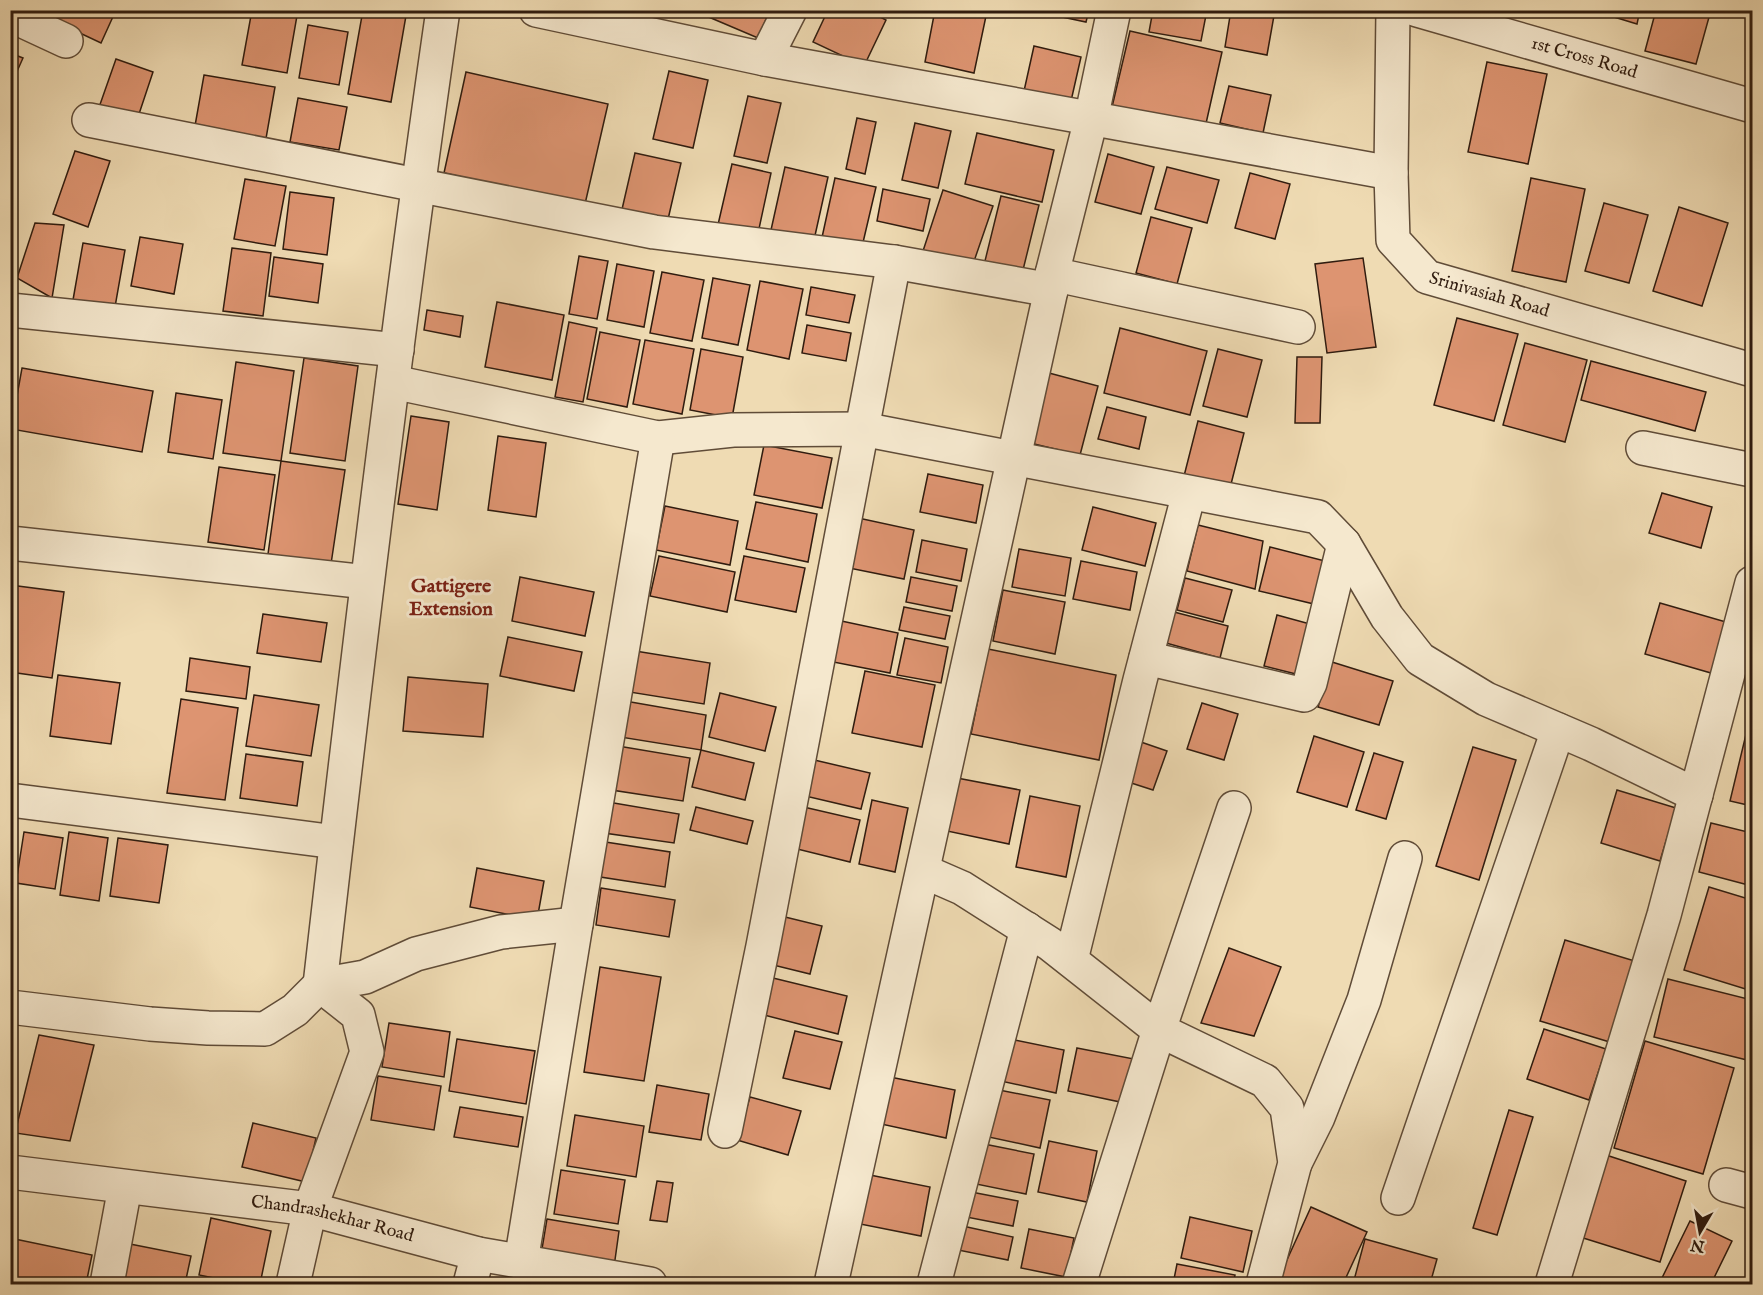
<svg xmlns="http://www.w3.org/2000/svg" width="1763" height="1295" viewBox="0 0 1763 1295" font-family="'IM FELL English',serif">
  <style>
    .building { fill: #dd9471; stroke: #301c0f; stroke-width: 1.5 }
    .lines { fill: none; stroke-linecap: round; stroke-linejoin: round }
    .minor-casing { stroke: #604c38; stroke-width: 36 }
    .tertiary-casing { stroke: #604c38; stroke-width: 36 }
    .minor { stroke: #f5e8ce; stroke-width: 33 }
    .tertiary { stroke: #f5e8ce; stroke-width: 33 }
    .labels { text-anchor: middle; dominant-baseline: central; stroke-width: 6; stroke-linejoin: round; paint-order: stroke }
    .street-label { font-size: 18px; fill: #301c0f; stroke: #f5e8ce }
    .neighbourhood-label { font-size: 20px; font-weight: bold; fill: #7a1f14; stroke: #f5e8ce }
  </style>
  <rect width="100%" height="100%" fill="#efdbb3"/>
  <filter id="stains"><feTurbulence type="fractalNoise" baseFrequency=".00333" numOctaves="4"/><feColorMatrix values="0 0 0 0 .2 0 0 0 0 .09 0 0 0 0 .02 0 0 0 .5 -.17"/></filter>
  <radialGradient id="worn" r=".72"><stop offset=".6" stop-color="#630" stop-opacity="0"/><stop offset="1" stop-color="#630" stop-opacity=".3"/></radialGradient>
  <g class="building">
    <polygon points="31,10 116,10 101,43"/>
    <polygon points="252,10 298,10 287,73 242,65"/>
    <polygon points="363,10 407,10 391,102 348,94"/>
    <polygon points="706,10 770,10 758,38 704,15"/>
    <polygon points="828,10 867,10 886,20 864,66 813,42"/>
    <polygon points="935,10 958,10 986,16 974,73 925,62"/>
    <polygon points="1044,10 1089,10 1086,22 1043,13"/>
    <polygon points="1153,10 1207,10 1201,41 1149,32"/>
    <polygon points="1231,10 1275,10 1267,55 1225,47"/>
    <polygon points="1591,10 1640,10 1637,24"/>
    <polygon points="1656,10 1711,10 1696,64 1645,51"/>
    <polygon points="308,25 348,32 339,85 299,78"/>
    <polygon points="1130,31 1222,52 1205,128 1112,107"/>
    <polygon points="1034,46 1081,57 1071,101 1024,91"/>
    <polygon points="10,53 23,58 10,87"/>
    <polygon points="116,59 153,72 135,126 97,113"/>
    <polygon points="1487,62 1547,74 1528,164 1468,152"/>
    <polygon points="669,71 708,80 693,148 653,139"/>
    <polygon points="466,72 608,104 585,204 444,173"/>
    <polygon points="204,75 275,87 264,150 193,137"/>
    <polygon points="1229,86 1271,95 1263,133 1220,123"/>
    <polygon points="748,96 781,103 767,163 734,156"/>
    <polygon points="298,98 347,107 339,150 290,142"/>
    <polygon points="857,118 876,122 865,174 846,169"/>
    <polygon points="915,123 951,131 938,188 902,180"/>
    <polygon points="977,133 1054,150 1042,202 965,184"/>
    <polygon points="75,151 110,161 88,227 53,214"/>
    <polygon points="635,153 681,163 666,228 620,218"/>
    <polygon points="1108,154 1154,167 1141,214 1095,202"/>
    <polygon points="732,164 771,173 757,238 717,229"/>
    <polygon points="785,167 828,177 814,240 771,230"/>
    <polygon points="1167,167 1219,180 1207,223 1155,209"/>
    <polygon points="1250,173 1290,184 1275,239 1235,228"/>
    <polygon points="835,178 876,187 861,251 821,242"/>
    <polygon points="1531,178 1585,189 1566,282 1512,271"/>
    <polygon points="245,179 286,186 275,246 234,239"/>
    <polygon points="883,189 930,199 923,231 877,221"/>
    <polygon points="943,190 993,206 971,270 922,254"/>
    <polygon points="290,192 334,198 327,255 283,249"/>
    <polygon points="1001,196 1039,205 1022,274 984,265"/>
    <polygon points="1604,203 1648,215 1629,283 1585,271"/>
    <polygon points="1679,207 1728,223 1702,306 1653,291"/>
    <polygon points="1151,217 1192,228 1177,284 1136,273"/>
    <polygon points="35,223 64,225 52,298 17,278"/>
    <polygon points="140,237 183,244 174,294 131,286"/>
    <polygon points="83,243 125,250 115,307 73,300"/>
    <polygon points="232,248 271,253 263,316 223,311"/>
    <polygon points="579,256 608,261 597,319 569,314"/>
    <polygon points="274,257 323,264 318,303 269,296"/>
    <polygon points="1363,258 1376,347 1327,353 1315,264"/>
    <polygon points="617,264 654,271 644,327 607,320"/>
    <polygon points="662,272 704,280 692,341 650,333"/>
    <polygon points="713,278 750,285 738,345 702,338"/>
    <polygon points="760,281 803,289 789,359 747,350"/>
    <polygon points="811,287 855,295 849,323 806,315"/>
    <polygon points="497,302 564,315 552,380 485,367"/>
    <polygon points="427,310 463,316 460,337 424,330"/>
    <polygon points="1457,318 1518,334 1494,421 1434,405"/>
    <polygon points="569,322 597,328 583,402 555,397"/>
    <polygon points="807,325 851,333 846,361 802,353"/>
    <polygon points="1120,328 1207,351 1190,415 1104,393"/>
    <polygon points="600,332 640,340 627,407 587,399"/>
    <polygon points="645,340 694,349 682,414 633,404"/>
    <polygon points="1525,343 1587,360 1565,442 1503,425"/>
    <polygon points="701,349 743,357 732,418 690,410"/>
    <polygon points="1218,349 1262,360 1247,417 1203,406"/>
    <polygon points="1297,357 1322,357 1320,423 1295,423"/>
    <polygon points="304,358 358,366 345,461 290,453"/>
    <polygon points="1591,361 1706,392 1695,431 1581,400"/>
    <polygon points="236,362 294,371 281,461 223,453"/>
    <polygon points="22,368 153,391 142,452 11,429"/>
    <polygon points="1049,373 1098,386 1080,455 1030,443"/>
    <polygon points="176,393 222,400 213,459 168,452"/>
    <polygon points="1107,407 1146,417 1139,449 1098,439"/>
    <polygon points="411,416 449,422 437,510 398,504"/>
    <polygon points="1198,421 1244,433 1229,492 1183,480"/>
    <polygon points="498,436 546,443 536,517 488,510"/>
    <polygon points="764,445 832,458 822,508 754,495"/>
    <polygon points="281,461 345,470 331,564 268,554"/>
    <polygon points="219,467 275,475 264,550 208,542"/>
    <polygon points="928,474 983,485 976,523 920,512"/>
    <polygon points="1662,493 1712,507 1701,548 1649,533"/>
    <polygon points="756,502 817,514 808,562 746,549"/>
    <polygon points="665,506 738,521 730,565 656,550"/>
    <polygon points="1093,507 1156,523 1145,566 1082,550"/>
    <polygon points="849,516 914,530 904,579 839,566"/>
    <polygon points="1198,525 1263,541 1255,589 1187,571"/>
    <polygon points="922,540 967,549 961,581 916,572"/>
    <polygon points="1270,547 1325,561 1314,604 1259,591"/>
    <polygon points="1019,549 1071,558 1065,596 1012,587"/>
    <polygon points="659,556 735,572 727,612 650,596"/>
    <polygon points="744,556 805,568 796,612 735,600"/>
    <polygon points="1081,561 1137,572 1130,610 1073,599"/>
    <polygon points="520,577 594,592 585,636 512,621"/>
    <polygon points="911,577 957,586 952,611 906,602"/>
    <polygon points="1185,578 1232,590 1223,622 1177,610"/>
    <polygon points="10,585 64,592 52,678 10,672"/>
    <polygon points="1003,590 1065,602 1055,654 993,641"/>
    <polygon points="1660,603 1726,622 1711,673 1645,654"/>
    <polygon points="904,607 950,616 945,639 899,630"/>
    <polygon points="1174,612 1228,626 1220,658 1166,643"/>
    <polygon points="263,614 327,623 321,662 257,653"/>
    <polygon points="1277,615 1321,627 1308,677 1264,666"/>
    <polygon points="832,619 898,633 890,673 823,660"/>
    <polygon points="508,637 582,652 574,691 500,676"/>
    <polygon points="905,638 948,647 941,683 897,675"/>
    <polygon points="988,649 1116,675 1099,760 971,734"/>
    <polygon points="629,650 710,663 704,704 623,691"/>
    <polygon points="190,658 250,667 246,699 186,691"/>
    <polygon points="1332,662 1393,681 1379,725 1318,707"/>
    <polygon points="865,671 935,685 922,747 852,733"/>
    <polygon points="58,675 120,683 111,744 50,736"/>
    <polygon points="408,677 488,684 483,737 403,731"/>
    <polygon points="720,693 776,707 765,751 709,737"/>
    <polygon points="254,695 319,705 311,756 246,746"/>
    <polygon points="181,699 238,708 225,800 167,793"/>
    <polygon points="625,701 706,715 701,750 620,737"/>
    <polygon points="1202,703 1238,714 1224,760 1187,749"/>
    <polygon points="1748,726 1752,727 1752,806 1730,801"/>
    <polygon points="1314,736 1364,752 1347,807 1297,792"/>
    <polygon points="1138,741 1167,751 1153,790 1125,781"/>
    <polygon points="612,745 690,758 683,801 605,789"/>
    <polygon points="1473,747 1516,760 1479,880 1436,866"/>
    <polygon points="701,750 754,763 745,800 692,787"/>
    <polygon points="1374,753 1403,762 1386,819 1356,810"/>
    <polygon points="246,754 303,762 297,806 240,798"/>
    <polygon points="810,759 870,773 861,809 801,795"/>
    <polygon points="957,778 1020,790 1009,844 947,831"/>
    <polygon points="1617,790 1676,808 1660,861 1601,843"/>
    <polygon points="1030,796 1080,806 1066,877 1016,867"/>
    <polygon points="872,800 908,808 895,872 859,864"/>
    <polygon points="602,801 679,814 674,843 597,832"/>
    <polygon points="795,805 860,820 850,862 785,846"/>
    <polygon points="696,807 753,821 747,844 690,830"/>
    <polygon points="1711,823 1752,833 1752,886 1699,872"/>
    <polygon points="24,832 63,838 55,889 16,883"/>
    <polygon points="69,832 108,838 99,901 60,895"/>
    <polygon points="118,838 168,845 159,903 110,896"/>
    <polygon points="599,841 670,852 665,887 594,876"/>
    <polygon points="477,868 544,881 537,920 470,907"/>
    <polygon points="1709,887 1752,900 1752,991 1684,970"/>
    <polygon points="601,888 675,900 669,937 596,925"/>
    <polygon points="781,916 822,926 810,974 769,964"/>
    <polygon points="1565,940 1638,962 1613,1043 1540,1021"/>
    <polygon points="1229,948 1281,967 1254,1036 1201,1023"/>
    <polygon points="600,967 661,977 644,1081 584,1072"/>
    <polygon points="773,978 847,996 838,1034 764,1015"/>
    <polygon points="1668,979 1752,1000 1751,1061 1654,1037"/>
    <polygon points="389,1023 450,1032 444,1077 382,1067"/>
    <polygon points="1544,1029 1606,1049 1589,1100 1527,1079"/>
    <polygon points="795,1031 842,1042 830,1089 783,1078"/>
    <polygon points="39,1035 94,1045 70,1141 15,1133"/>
    <polygon points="1005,1038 1064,1050 1056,1093 996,1080"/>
    <polygon points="457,1039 535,1051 526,1104 449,1091"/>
    <polygon points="1645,1041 1734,1068 1703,1174 1614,1148"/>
    <polygon points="1077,1048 1134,1059 1125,1103 1068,1091"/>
    <polygon points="378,1076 441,1086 434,1130 371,1120"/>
    <polygon points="890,1077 955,1090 946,1138 881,1124"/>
    <polygon points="657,1085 709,1094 701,1140 649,1132"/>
    <polygon points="994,1089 1050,1100 1040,1148 984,1136"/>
    <polygon points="750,1097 801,1111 788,1155 737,1140"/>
    <polygon points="460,1107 523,1117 518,1147 454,1137"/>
    <polygon points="1509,1110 1533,1117 1497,1235 1473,1228"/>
    <polygon points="575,1115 644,1126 636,1177 567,1166"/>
    <polygon points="253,1123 316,1138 306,1182 242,1167"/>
    <polygon points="1049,1141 1097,1151 1087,1202 1038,1192"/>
    <polygon points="984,1144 1034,1154 1026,1194 976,1184"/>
    <polygon points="1606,1155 1686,1181 1660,1262 1580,1237"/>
    <polygon points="561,1170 625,1180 618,1224 554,1214"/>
    <polygon points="865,1174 930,1187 921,1236 855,1223"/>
    <polygon points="657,1181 673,1183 667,1222 650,1220"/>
    <polygon points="966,1191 1018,1201 1013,1226 961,1216"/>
    <polygon points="1311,1207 1367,1232 1343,1284 1276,1284"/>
    <polygon points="1190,1217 1252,1231 1243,1272 1181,1258"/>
    <polygon points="211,1218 271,1231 260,1284 243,1284 199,1275"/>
    <polygon points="547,1219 619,1231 614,1267 541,1255"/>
    <polygon points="1690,1221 1732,1241 1711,1284 1659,1284"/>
    <polygon points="958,1225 1013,1237 1008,1260 953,1249"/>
    <polygon points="1029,1229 1074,1238 1066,1277 1021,1268"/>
    <polygon points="10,1238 92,1255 86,1284 10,1284"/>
    <polygon points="1365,1239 1437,1259 1430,1284 1353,1284"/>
    <polygon points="130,1244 191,1256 185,1284 121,1284"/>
    <polygon points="1177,1264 1235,1275 1233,1284 1173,1284"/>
  </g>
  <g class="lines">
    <g class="minor-casing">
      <g id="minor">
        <polyline points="536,10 765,59 1391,173"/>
        <path id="s1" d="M1417 10 1752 106"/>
        <polyline points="10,15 66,41"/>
        <polyline points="765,59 790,10"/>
        <polyline points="89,120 654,232 894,262 1051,290"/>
        <polyline points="1052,274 1298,327"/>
        <polyline points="10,310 397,350"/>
        <polyline points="393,382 658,438 733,430 862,429 1318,517 1344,544 1387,617 1420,659 1486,699 1591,744 1696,795"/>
        <polyline points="1643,448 1752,470"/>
        <polyline points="10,543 367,582"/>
        <polyline points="1146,658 1304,695 1310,683 1344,544"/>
        <polyline points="10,800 336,842"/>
        <polyline points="1234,808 1159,1030 1265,1081 1287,1108 1295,1163 1263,1284"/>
        <polyline points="923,871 962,888 1050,944 1159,1030 1079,1284"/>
        <polyline points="1071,960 1140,680 1189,493"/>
        <polyline points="10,1007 150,1024 208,1028 265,1029 295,1010 320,985 365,977 416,954 501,932 576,924"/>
        <polyline points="725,1131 763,946 894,262"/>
        <polyline points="1295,1163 1318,1117 1364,1000 1405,858"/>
        <polyline points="1726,1185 1752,1192"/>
        <polyline points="1398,1198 1558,730"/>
        <polyline points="521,1262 576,924 658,438"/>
        <polyline points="107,1284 125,1187"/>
        <path d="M293 1284 310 1209 367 1052 358 1015 320 985C357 660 396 335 443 10"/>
        <polyline points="470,1284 478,1254"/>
        <polyline points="831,1284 1051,290 1052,274 1091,119 1114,10"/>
        <polyline points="934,1284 1027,929"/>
        <polyline points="1552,1284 1664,915 1752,583"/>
      </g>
    </g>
    <g class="tertiary-casing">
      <g id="tertiary">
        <path id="s2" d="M1393 10 1391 173 1393 240 1427 277 1752 370"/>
        <path id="s3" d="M10 1172 310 1209 478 1254 650 1284"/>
      </g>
    </g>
    <use href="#minor" class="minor"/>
    <use href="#tertiary" class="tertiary"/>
  </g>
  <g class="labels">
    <g class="street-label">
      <text stroke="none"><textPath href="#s1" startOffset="174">1st Cross Road</textPath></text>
      <text stroke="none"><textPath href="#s2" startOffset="345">Srinivasiah Road</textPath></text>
      <text stroke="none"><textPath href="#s3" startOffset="326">Chandrashekhar Road</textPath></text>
    </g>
    <g class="neighbourhood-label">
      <text x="451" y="586">Gattigere<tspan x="451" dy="23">Extension</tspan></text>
    </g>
  </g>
  <rect width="1763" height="1295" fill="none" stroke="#efdbb3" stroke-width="36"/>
  <rect x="12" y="12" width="1739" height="1271" fill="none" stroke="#301c0f" stroke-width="3"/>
  <rect x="18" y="18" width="1727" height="1259" fill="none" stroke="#301c0f" stroke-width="1.5"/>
  <g transform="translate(1700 1232) rotate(190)" stroke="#f5e8ce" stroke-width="4.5" paint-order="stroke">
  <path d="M0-4.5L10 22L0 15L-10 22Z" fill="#301c0f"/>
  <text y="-9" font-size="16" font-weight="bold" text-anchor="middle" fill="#301c0f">N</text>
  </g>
  <rect width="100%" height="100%" filter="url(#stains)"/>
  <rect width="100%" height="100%" fill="url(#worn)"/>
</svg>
